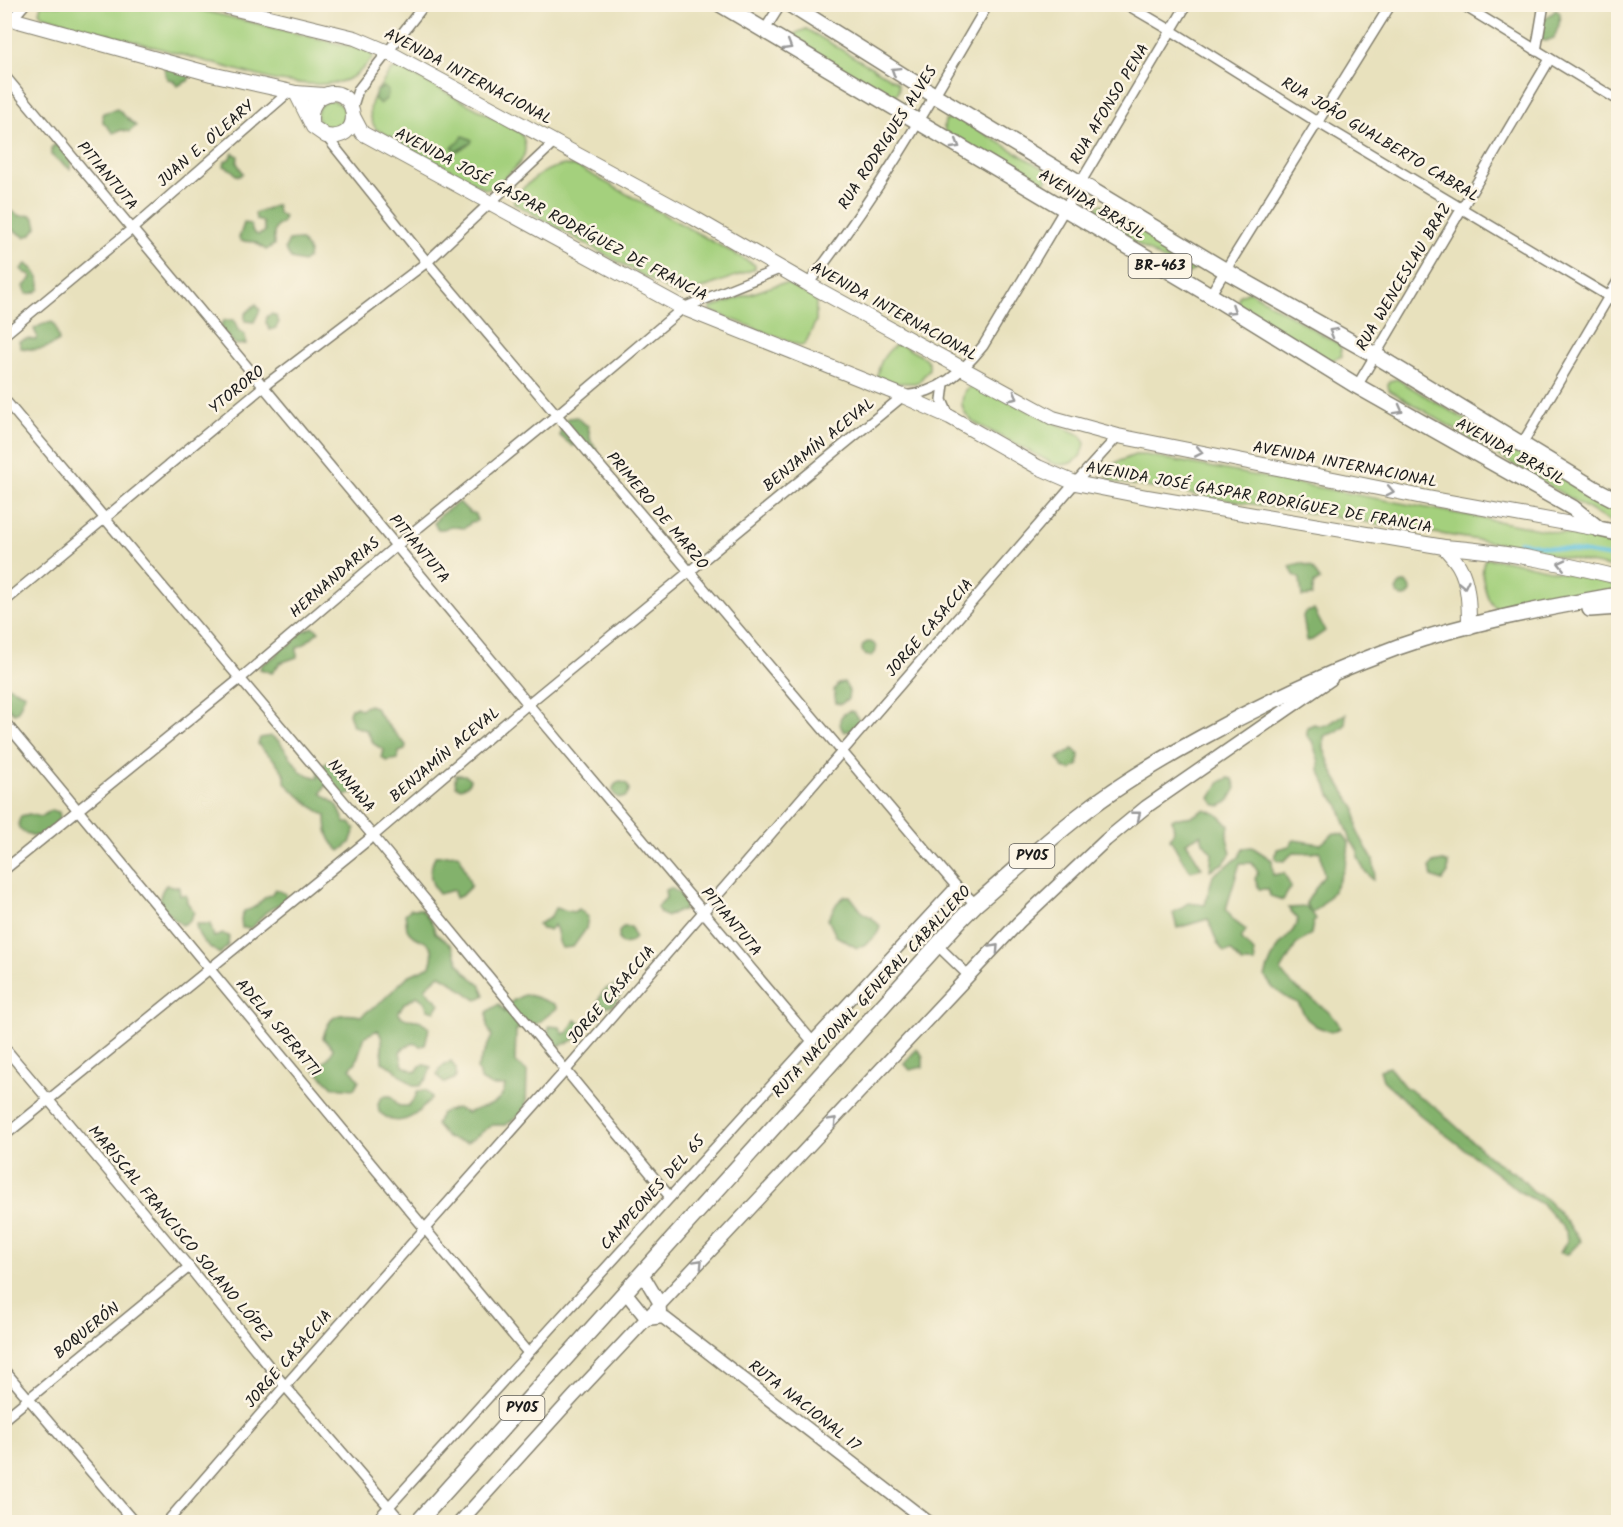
<svg xmlns="http://www.w3.org/2000/svg" width="1623" height="1527" viewBox="0 0 1623 1527" font-family="Kalam,sans-serif">
  <style>
    .green { fill: #a4d07d; stroke: #60764c; stroke-width: 1.5 }
    .forest { fill: #83b26c; stroke: #506744; stroke-width: 1.5 }
    .lines { fill: none; stroke-linecap: round; stroke-linejoin: round }
    .stream { stroke: #61c1df; stroke-width: 4 }
    .minor-casing { stroke: #827e6c; stroke-width: 12 }
    .tertiary-casing { stroke: #827e6c; stroke-width: 15 }
    .secondary-casing { stroke: #827e6c; stroke-width: 16 }
    .primary-casing { stroke: #827e6c; stroke-width: 18 }
    .trunk-casing { stroke: #827e6c; stroke-width: 18 }
    .minor { stroke: #fff; stroke-width: 9 }
    .tertiary { stroke: #fff; stroke-width: 12 }
    .secondary { stroke: #fff; stroke-width: 14 }
    .primary { stroke: #fff; stroke-width: 15 }
    .trunk { stroke: #fff; stroke-width: 15 }
    .oneway { stroke: #999 }
    .labels { text-anchor: middle; dominant-baseline: central; stroke-width: 5; stroke-linejoin: round; paint-order: stroke }
    .shield { fill: #fcf5e5; stroke: #5f5d58; stroke-width: 1.5 }
    .shield-label { font-size: 15px; font-weight: bold; fill: #1c1c1c }
    .street-label { font-size: 16px; fill: #1c1c1c; stroke: #fcf5e5 }
  </style>
  <rect width="100%" height="100%" fill="#fcf5e5"/>
  <filter id="ink" filterUnits="userSpaceOnUse"><feTurbulence type="fractalNoise" baseFrequency=".0167" numOctaves="2"/><feDisplacementMap in="SourceGraphic" scale="12" xChannelSelector="R" yChannelSelector="G"/><feConvolveMatrix kernelMatrix="1 2 1 2 8 2 1 2 1" color-interpolation-filters="sRGB"/></filter>
  <filter id="wash" filterUnits="userSpaceOnUse"><feTurbulence type="fractalNoise" baseFrequency=".008" numOctaves="4" result="noise"/><feDisplacementMap in="SourceGraphic" scale="24" xChannelSelector="R" yChannelSelector="G"/><feGaussianBlur stdDeviation="1.35" result="paint"/><feColorMatrix in="noise" values="0 0 0 0 0 0 0 0 0 0 0 0 0 0 0 0 0 1.4 0 .05"/><feComposite in="paint" operator="in"/></filter>
  <g filter="url(#wash)">
    <rect width="100%" height="100%" fill="#e8e1bd"/>
    <g class="green">
      <path d="M41 5H180L365 50 371 54 373 58C367 64 360 73 352 77 333 89 294 83 273 80L43 16 39 12Z"/>
      <path d="M806 29 897 82C901 90 898 95 891 99L794 39 796 33Z"/>
      <path d="M401 68 520 132C537 159 509 172 491 189H485L376 129C361 106 378 91 391 70Z"/>
      <circle cx="331" cy="115" r="14"/>
      <path d="M955 116 1046 170C1050 178 1047 183 1040 187L946 135 944 127 945 121Z"/>
      <path d="M565 165 578 167 755 265V269L684 295H677L514 203V196C530 182 543 168 565 165Z"/>
      <polygon points="1102,204 1196,261 1196,269 1187,274 1092,217 1093,209"/>
      <polygon points="779,284 788,284 816,300 816,321 805,344 801,346 711,311 710,308"/>
      <polygon points="1249,291 1340,345 1342,356 1328,362 1238,305 1239,296"/>
      <path d="M898 343 925 358 929 363V369L918 383H890L877 377C879 361 886 352 898 343Z"/>
      <polygon points="1397,379 1618,511 1618,524 1608,521 1389,390 1388,385 1390,381"/>
      <path d="M972 386H977L1080 435 1085 443C1083 460 1070 467 1054 464L975 423C962 414 959 404 965 390Z"/>
      <polygon points="1135,455 1146,455 1618,544 1618,569 1497,543 1115,482 1107,477 1106,471 1117,462"/>
      <path d="M1485 559 1505 560 1618 585V589L1498 609C1485 603 1479 571 1485 559Z"/>
    </g>
    <g class="forest">
      <polygon points="1556,10 1560,13 1559,25 1554,38 1546,41 1541,40 1543,21"/>
      <polygon points="164,68 169,68 191,75 188,81 177,86 173,80 167,79"/>
      <polygon points="384,87 388,91 387,98 380,104 374,98 376,91"/>
      <polygon points="117,109 136,126 129,132 122,130 113,133 103,122 103,113"/>
      <polygon points="463,136 472,140 471,143 457,151 452,147 459,142"/>
      <polygon points="55,144 65,149 73,158 70,169 51,155 51,149"/>
      <polygon points="233,153 238,156 237,163 243,173 240,176 236,175 232,170 224,166 225,161 229,159"/>
      <path d="M277 205 278 213 284 217 283 222C272 228 274 234 274 245L266 250 255 242 241 241 239 238 244 223 250 224 253 232 258 235 265 232 263 222 256 220 255 213Z"/>
      <polygon points="9,210 20,216 31,215 35,219 37,227 32,234 25,237 8,227 5,213"/>
      <polygon points="296,240 301,240 309,251 308,258 303,262 291,259 285,249 289,241"/>
      <path d="M26 264C35 269 41 278 40 289L34 293 26 294 24 286 32 278 30 274 25 273 21 269Z"/>
      <polygon points="256,304 260,310 254,322 245,321 245,314"/>
      <polygon points="272,314 276,316 279,322 276,328 270,330 266,323 267,316"/>
      <polygon points="225,320 234,320 238,330 245,335 246,344 236,345 222,332 221,324"/>
      <path d="M52 322 55 325 59 341C45 350 37 351 21 348L19 341 27 339 36 340 37 336 34 329 43 324Z"/>
      <polygon points="577,417 582,422 588,426 591,442 597,449 589,454 578,443 573,446 560,436 562,424 569,418"/>
      <path d="M459 502 469 512 476 514 477 521 471 522C464 531 463 527 453 527 447 527 444 530 438 529L434 523 440 515Z"/>
      <polygon points="1301,563 1312,567 1320,580 1314,584 1312,596 1302,597 1300,579 1294,575 1290,566"/>
      <circle cx="1404" cy="590" r="7"/>
      <polygon points="1314,610 1325,631 1312,640 1307,641 1303,616 1305,612"/>
      <polygon points="313,627 319,631 303,645 297,647 297,657 280,663 272,673 260,669 261,665 277,655 282,647 291,645 297,634"/>
      <circle cx="869" cy="649" r="7"/>
      <polygon points="844,682 849,691 848,699 841,704 836,703 834,690 838,684"/>
      <polygon points="5,685 25,694 18,711 14,713 5,705 7,697 5,695"/>
      <path d="M369 705 375 707C377 716 397 735 406 745L405 750 399 752 398 759 386 761 382 757 384 750 374 744 366 730 353 726 349 713 351 708 357 707 360 709Z"/>
      <path d="M850 711 854 712 859 721 853 730 844 732C837 723 839 714 850 711Z"/>
      <path d="M1346 714 1345 725 1336 732 1324 736V749L1334 775 1356 810 1357 831 1373 860 1375 873 1373 880 1364 870 1358 857V851L1351 841 1338 803 1330 795 1327 786 1319 770V762L1312 741 1307 736V727L1314 724C1327 730 1334 718 1346 714Z"/>
      <path d="M271 736 279 741 302 773 318 778V768L328 762 338 764 350 784 353 793 343 797 326 785 321 793 338 806 345 823H350L355 829 350 843 340 851C328 841 326 831 326 816 311 807 300 797 288 786 283 782 286 782 285 777 285 773 278 765 275 761 270 754 265 754 258 744L260 738Z"/>
      <polygon points="1073,749 1080,755 1078,765 1071,770 1063,768 1058,758"/>
      <polygon points="456,775 465,775 470,779 468,785 461,788 456,786 455,780"/>
      <polygon points="1228,778 1233,779 1236,788 1228,802 1220,806 1214,804 1210,798 1220,782"/>
      <circle cx="621" cy="790" r="8"/>
      <path d="M1205 809 1217 814 1229 825 1227 838 1231 853 1224 863 1210 870 1212 853 1203 842 1201 834 1186 842 1202 868 1191 871C1181 861 1178 850 1170 839L1174 830 1172 819 1193 816Z"/>
      <path d="M51 810 59 812 60 817C56 824 50 831 43 835 37 838 34 836 29 834 18 831 16 827 21 816L29 814 41 817Z"/>
      <path d="M1334 833 1343 834 1349 842C1348 868 1334 898 1312 913L1316 919 1313 923 1311 934 1296 945 1281 971C1294 994 1334 1007 1340 1028L1331 1032 1316 1026 1307 1019 1298 1003 1289 999 1273 988 1265 977C1268 966 1273 955 1279 946 1287 936 1295 932 1298 919L1288 908 1306 907 1311 912 1306 903 1324 875 1320 851 1312 853 1294 852 1284 861 1277 860 1275 857 1277 849 1289 846 1294 840 1321 844Z"/>
      <polygon points="1252,847 1272,860 1273,875 1284,873 1291,887 1283,900 1270,896 1268,889 1259,889 1255,879 1258,872 1252,863 1240,863 1226,909 1233,920 1246,930 1241,939 1254,952 1255,963 1242,963 1231,951 1224,952 1217,943 1208,919 1177,928 1173,913 1188,903 1205,905 1213,875 1239,857 1243,848"/>
      <path d="M457 854 460 856 471 886 461 896 455 898 454 890 439 894C428 881 429 871 435 856Z"/>
      <polygon points="1443,861 1448,863 1448,873 1442,881 1432,877 1430,867 1433,863"/>
      <path d="M166 885 179 887 180 895H186L187 902 194 912 190 921 182 925C168 914 151 903 166 885Z"/>
      <polygon points="670,888 678,892 686,901 684,911 675,912 667,917 660,913 657,907 666,898 665,890"/>
      <path d="M275 889 286 894V900L266 912 252 928H242L241 919 244 911C259 909 259 898 271 895Z"/>
      <path d="M845 896H850L863 913 871 917 880 926C879 936 866 945 857 948L836 936 828 919 837 903Z"/>
      <path d="M555 908 573 912 579 909 588 917 586 929 573 947 562 948C556 940 560 933 554 925L549 930 542 929 538 924 550 918Z"/>
      <path d="M411 909H421C428 917 434 923 435 933L452 946 460 965 466 973 480 984 485 995 477 1000C463 992 455 982 440 975L425 988C429 996 435 997 440 1004L435 1011 427 1009 425 1002 417 996 405 1003 398 1013C405 1022 412 1018 421 1021 424 1023 426 1026 429 1028L425 1045 420 1046 414 1043 405 1047 400 1052 403 1066 416 1072 420 1066 425 1065 431 1067 427 1078 420 1086H413C407 1079 399 1076 394 1068L382 1062V1039L378 1030 365 1036 356 1062 350 1068 359 1080 354 1089 333 1087 313 1068C323 1063 331 1059 333 1048L323 1038C329 1014 338 1012 361 1016L383 1000 408 976 430 966C441 935 414 945 407 929 406 924 406 918 405 914Z"/>
      <path d="M196 924H210L214 937 223 934 229 936 228 945 220 954C209 947 197 939 196 924Z"/>
      <polygon points="623,927 631,927 635,938 629,943 622,944 619,940 619,932"/>
      <path d="M621 985 625 989 613 1005 604 1007 598 1002C602 989 607 986 621 985Z"/>
      <path d="M524 995C536 995 543 1001 554 1004L557 1008 538 1023 516 1030 515 1062 527 1071 526 1105 522 1113 506 1125H492L467 1143 447 1138 436 1125 441 1113 456 1108 467 1113C484 1105 502 1107 505 1086H491L481 1080 477 1068 492 1036 487 1026V1012L499 1004 505 1013 504 1009 514 1000Z"/>
      <path d="M575 1020 585 1025C579 1039 572 1042 558 1046L548 1037 549 1026 560 1027 563 1034 568 1032Z"/>
      <polygon points="917,1049 923,1056 923,1067 910,1070 904,1063"/>
      <polygon points="451,1061 456,1069 456,1078 444,1083 437,1075 440,1068"/>
      <polygon points="1389,1067 1404,1086 1435,1107 1492,1159 1518,1175 1533,1191 1546,1199 1558,1211 1581,1241 1568,1254 1560,1253 1567,1241 1566,1231 1542,1204 1522,1193 1420,1115 1383,1080 1380,1070"/>
      <path d="M425 1090 432 1097C423 1109 409 1124 392 1120 388 1119 382 1114 379 1112L378 1103 383 1096H391L399 1106H408L415 1098 417 1092Z"/>
    </g>
    <g class="lines">
      <polyline class="stream" points="1519,542 1618,558"/>
    </g>
  </g>
  <g filter="url(#ink)">
    <g class="lines">
      <g class="minor-casing">
        <g id="minor">
          <polyline points="1126,4 1172,31 1317,122 1618,302"/>
          <polyline points="1461,4 1618,100"/>
          <polyline points="4,28 25,4"/>
          <polyline points="764,31 781,4"/>
          <polyline points="1536,51 1544,4"/>
          <polyline points="4,75 528,704 812,1041"/>
          <polyline points="352,109 358,90 425,4"/>
          <polyline points="326,136 427,262 956,886 976,904"/>
          <path d="M808 284C877 197 932 100 988 4"/>
          <polyline points="1210,295 1391,4"/>
          <polyline points="4,335 132,229 289,92"/>
          <polyline points="944,384 942,400 949,416"/>
          <polyline points="1357,386 1550,59"/>
          <polyline points="4,399 373,836 670,1197"/>
          <polyline points="1522,444 1618,281"/>
          <polyline points="4,602 264,386 427,262 556,141"/>
          <polyline points="4,721 528,1353"/>
          <polyline points="4,870 241,678 396,546 558,414 683,308 782,268"/>
          <polyline points="937,945 969,976"/>
          <polyline points="4,1047 189,1267 285,1386 402,1522"/>
          <path d="M4 1136 373 836 528 704 903 396C940 393 961 373 983 346L1187 4"/>
          <polyline points="4,1370 134,1522"/>
          <polyline points="4,1419 189,1267"/>
          <polyline points="167,1522 285,1386 566,1070 1075,483 1118,436"/>
          <polyline points="375,1522 812,1041 956,886"/>
        </g>
      </g>
      <g class="tertiary-casing">
        <g id="tertiary">
          <polyline points="643,1275 659,1302 660,1311"/>
          <polyline points="626,1293 647,1319 663,1317 928,1522"/>
          <polyline points="460,1522 573,1397 1019,922 1106,840 1146,807 1331,679"/>
        </g>
      </g>
      <g class="secondary-casing">
        <g id="secondary">
          <polyline points="215,4 355,38 388,52 694,218 808,284 1053,418 1118,436 1428,498 1599,529"/>
          <polyline points="4,17 211,74 296,93 324,95"/>
          <path d="M296 93 313 127 326 136C370 142 354 77 321 97 312 103 310 112 311 122"/>
          <path d="M353 116 362 133 683 308 903 396 950 417 1038 467 1075 483 1147 497 1444 547C1504 551 1560 563 1618 577"/>
          <path d="M1444 547C1449 553 1455 559 1459 566 1469 583 1469 607 1469 627"/>
        </g>
      </g>
      <g class="primary-casing">
        <g id="primary">
          <polyline points="720,4 1210,295 1357,386 1573,508 1599,529 1618,533"/>
          <polyline points="789,4 934,95 1226,271 1375,355 1595,489 1618,501"/>
        </g>
      </g>
      <g class="trunk-casing">
        <g id="trunk">
          <polyline points="1590,609 1618,607"/>
          <path d="M418 1522 960 920 976 904C1010 875 1043 844 1079 816 1117 786 1159 761 1201 738 1264 703 1330 672 1398 647 1469 622 1545 608 1618 595"/>
        </g>
      </g>
      <use href="#minor" class="minor"/>
      <use href="#tertiary" class="tertiary"/>
      <use href="#secondary" class="secondary"/>
      <use href="#primary" class="primary"/>
      <use href="#trunk" class="trunk"/>
    </g>
    <defs><path id="oneway-chevron" d="M-2-3.5L2.5 0L-2 3.5" fill="none" stroke-width="1.6" stroke-linecap="round" stroke-linejoin="round" transform="scale(1.5)"/></defs>
    <g class="oneway">
      <use href="#oneway-chevron" transform="translate(788 46) rotate(31)"/>
      <use href="#oneway-chevron" transform="translate(895 71) rotate(-148)"/>
      <use href="#oneway-chevron" transform="translate(956 145) rotate(31)"/>
      <use href="#oneway-chevron" transform="translate(1232 310) rotate(33)"/>
      <use href="#oneway-chevron" transform="translate(1333 332) rotate(-151)"/>
      <use href="#oneway-chevron" transform="translate(1014 397) rotate(28)"/>
      <use href="#oneway-chevron" transform="translate(1399 410) rotate(29)"/>
      <use href="#oneway-chevron" transform="translate(1199 452) rotate(11)"/>
      <use href="#oneway-chevron" transform="translate(1390 491) rotate(11)"/>
      <use href="#oneway-chevron" transform="translate(1562 564) rotate(-167)"/>
      <use href="#oneway-chevron" transform="translate(1464 584) rotate(77)"/>
      <use href="#oneway-chevron" transform="translate(1137 815) rotate(-39)"/>
      <use href="#oneway-chevron" transform="translate(995 948) rotate(-47)"/>
      <use href="#oneway-chevron" transform="translate(833 1121) rotate(-47)"/>
      <use href="#oneway-chevron" transform="translate(699 1263) rotate(-47)"/>
    </g>
  </g>
  <g class="labels">
    <g class="shield">
      <rect x="1128.5" y="254" width="63" height="24" rx="4.5"/>
      <rect x="1009.5" y="844" width="45" height="24" rx="4.5"/>
      <rect x="499.5" y="1396" width="45" height="24" rx="4.5"/>
    </g>
    <g class="shield-label">
      <text x="1160" y="266">BR-463</text>
      <text x="1032" y="856">PY05</text>
      <text x="522" y="1408">PY05</text>
    </g>
    <g class="street-label">
      <text transform="translate(468 77) rotate(28)">AVENIDA INTERNACIONAL</text>
      <text transform="translate(1110 104) rotate(-59)">RUA AFONSO PENA</text>
      <text transform="translate(888 138) rotate(-57)">RUA RODRIGUES ALVES</text>
      <text transform="translate(1380 140) rotate(31)">RUA JOÃO GUALBERTO CABRAL</text>
      <text transform="translate(206 144) rotate(-41)">JUAN E. O'LEARY</text>
      <text transform="translate(107 176) rotate(50)">PITIANTUTA</text>
      <text transform="translate(1092 205) rotate(31)">AVENIDA BRASIL</text>
      <text transform="translate(551 215) rotate(28)">AVENIDA JOSÉ GASPAR RODRÍGUEZ DE FRANCIA</text>
      <text transform="translate(1404 277) rotate(-59)">RUA WENCESLAU BRAZ</text>
      <text transform="translate(894 312) rotate(29)">AVENIDA INTERNACIONAL</text>
      <text transform="translate(237 390) rotate(-39)">YTORORO</text>
      <text transform="translate(819 445) rotate(-39)">BENJAMÍN ACEVAL</text>
      <text transform="translate(1510 452) rotate(29)">AVENIDA BRASIL</text>
      <text transform="translate(1345 465) rotate(11)">AVENIDA INTERNACIONAL</text>
      <text transform="translate(1259 498) rotate(10)">AVENIDA JOSÉ GASPAR RODRÍGUEZ DE FRANCIA</text>
      <text transform="translate(657 511) rotate(50)">PRIMERO DE MARZO</text>
      <text transform="translate(419 549) rotate(50)">PITIANTUTA</text>
      <text transform="translate(335 578) rotate(-41)">HERNANDARIAS</text>
      <text transform="translate(930 628) rotate(-49)">JORGE CASACCIA</text>
      <text transform="translate(445 755) rotate(-40)">BENJAMÍN ACEVAL</text>
      <text transform="translate(351 786) rotate(50)">NANAWA</text>
      <text transform="translate(731 922) rotate(50)">PITIANTUTA</text>
      <text transform="translate(872 992) rotate(-47)">RUTA NACIONAL GENERAL CABALLERO</text>
      <text transform="translate(612 995) rotate(-49)">JORGE CASACCIA</text>
      <text transform="translate(278 1028) rotate(50)">ADELA SPERATTI</text>
      <text transform="translate(653 1193) rotate(-48)">CAMPEONES DEL 65</text>
      <text transform="translate(180 1234) rotate(50)">MARISCAL FRANCISCO SOLANO LÓPEZ</text>
      <text transform="translate(87 1331) rotate(-39)">BOQUERÓN</text>
      <text transform="translate(289 1359) rotate(-49)">JORGE CASACCIA</text>
      <text transform="translate(804 1406) rotate(38)">RUTA NACIONAL 17</text>
    </g>
  </g>
  <rect width="1623" height="1527" fill="none" stroke="#fcf5e5" stroke-width="24"/>
</svg>
